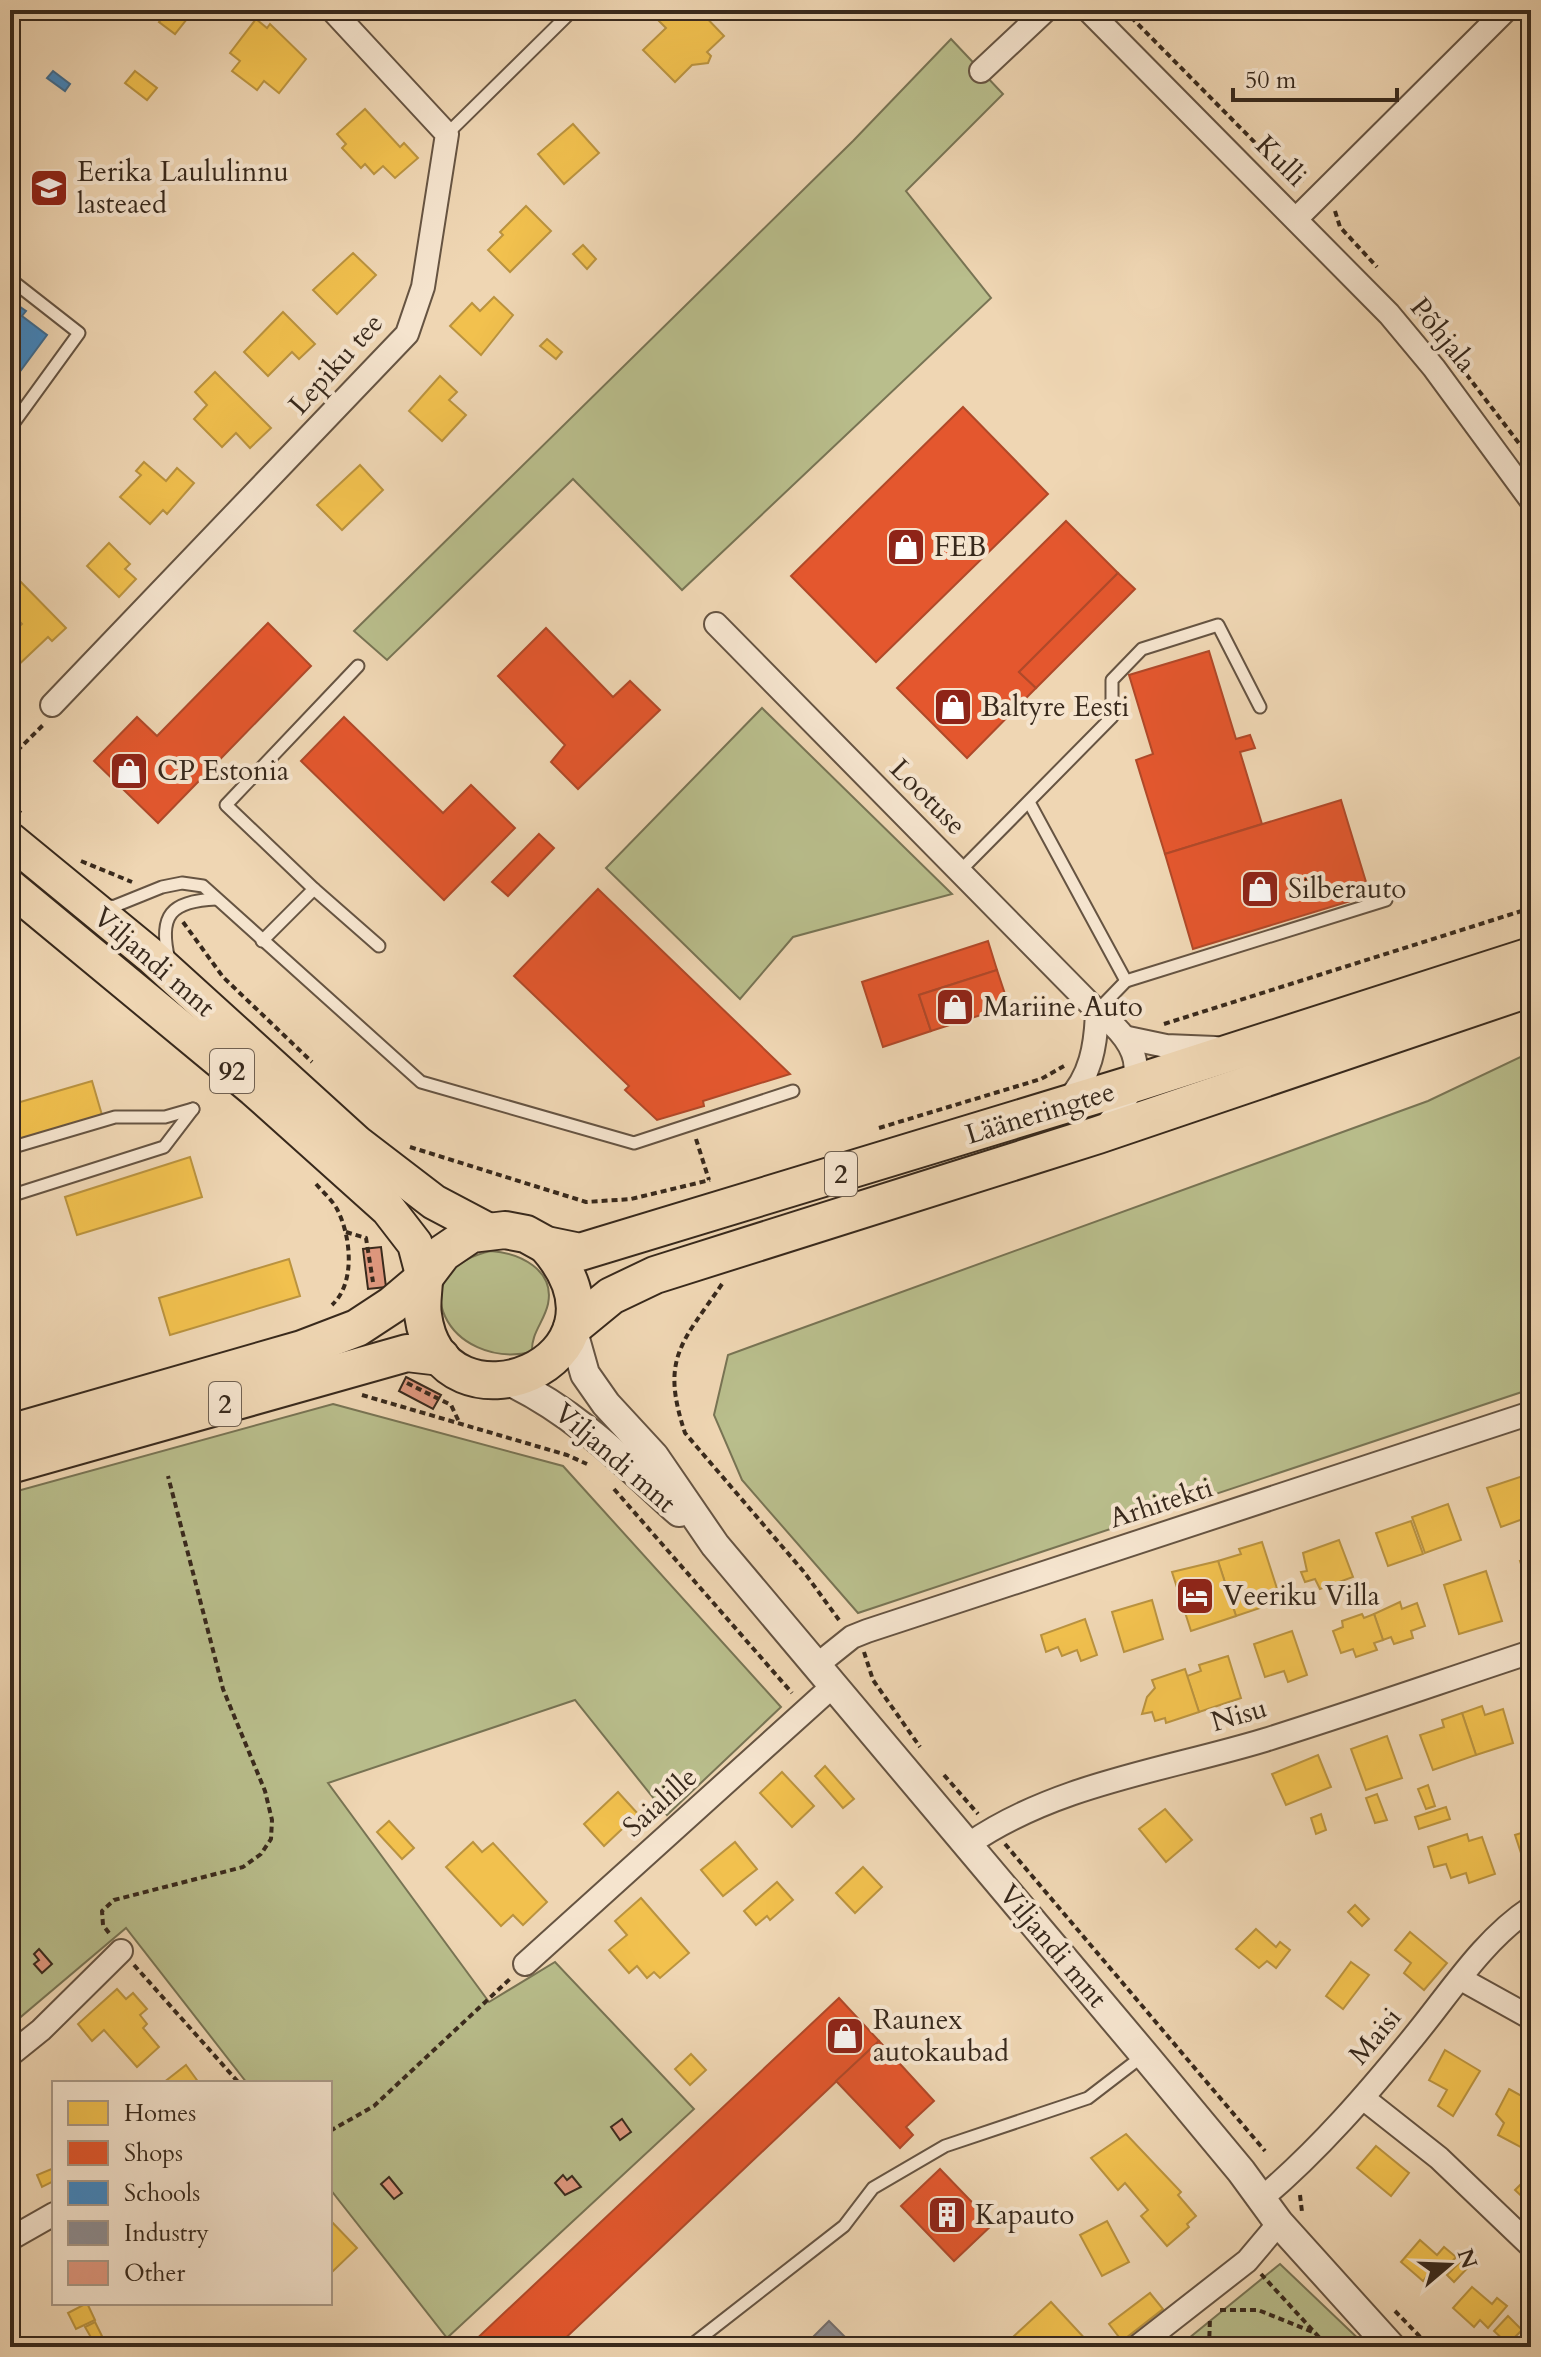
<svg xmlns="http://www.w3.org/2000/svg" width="1541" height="2357" viewBox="0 0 1541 2357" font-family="Cardo,serif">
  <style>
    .green { fill: #b9be8c; stroke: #787454; stroke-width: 2 }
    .homes { fill: #f2c14e; stroke: #ba933f; stroke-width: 2 }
    .shops { fill: #e4572e; stroke: #b04929; stroke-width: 2 }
    .schools { fill: #3f88c5; stroke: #3d6c92; stroke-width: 2 }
    .industry { fill: #8d8d92; stroke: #746f6f; stroke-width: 2 }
    .building { fill: #e0987f; stroke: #38291c; stroke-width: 2 }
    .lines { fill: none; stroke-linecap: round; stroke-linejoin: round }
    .service-casing { stroke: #665442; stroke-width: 15 }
    .minor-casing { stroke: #665442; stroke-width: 26 }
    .tertiary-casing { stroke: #665442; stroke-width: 32 }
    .primary-casing { stroke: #38291c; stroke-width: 38 }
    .trunk-casing { stroke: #38291c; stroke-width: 40 }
    .path { stroke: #38291c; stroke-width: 4; stroke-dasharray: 6 4; stroke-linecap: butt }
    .service { stroke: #f5e4ce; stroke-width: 11 }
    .minor { stroke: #f5e4ce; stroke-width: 22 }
    .tertiary { stroke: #f5e4ce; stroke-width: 28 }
    .primary { stroke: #efd6b3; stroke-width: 34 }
    .trunk { stroke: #efd6b3; stroke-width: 36 }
    .labels { text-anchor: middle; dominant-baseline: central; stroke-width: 8; stroke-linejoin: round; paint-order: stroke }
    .shield { fill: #f5e4ce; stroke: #716151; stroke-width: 2 }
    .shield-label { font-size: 26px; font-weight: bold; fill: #38291c }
    .street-label { font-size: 28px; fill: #38291c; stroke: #f5e4ce }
    .poi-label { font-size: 28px; fill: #38291c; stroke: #f5e4ce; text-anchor: start }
  </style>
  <rect width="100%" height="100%" fill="#efd6b3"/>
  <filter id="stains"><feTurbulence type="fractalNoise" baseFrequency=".0025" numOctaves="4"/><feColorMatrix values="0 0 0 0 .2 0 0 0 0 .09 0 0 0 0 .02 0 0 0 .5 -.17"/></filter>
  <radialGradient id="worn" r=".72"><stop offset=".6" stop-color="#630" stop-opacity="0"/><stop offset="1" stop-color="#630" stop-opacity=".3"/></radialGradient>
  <g class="green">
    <polygon points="951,39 1003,94 906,191 991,298 682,590 573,479 387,660 354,631 853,141"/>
    <polygon points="762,708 952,894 793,937 740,999 606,868"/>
    <polygon points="1531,1052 1531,1389 858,1613 742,1480 714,1415 728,1355 1428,1101"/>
    <path d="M491 1251C520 1253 555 1270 548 1304 544 1322 531 1333 532 1352 449 1371 397 1272 491 1251Z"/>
    <polygon points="333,1404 563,1466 781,1707 667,1815 575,1700 328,1783 489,2002 555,1962 694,2109 447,2338 330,2189 330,2083 247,2083 126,1928 10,2026 10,1493"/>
    <polygon points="1280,2264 1367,2347 1178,2347"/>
  </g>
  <g class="homes">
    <polygon points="169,10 194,10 175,34 159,22"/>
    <polygon points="671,10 699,10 724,36 707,52 711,56 708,63 692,65 675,82 643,50 666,28 659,21"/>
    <polygon points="256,19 267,28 270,24 306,59 279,93 264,81 257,90 232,71 240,61 230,53"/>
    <polygon points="135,71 157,88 147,100 125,83"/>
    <polygon points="365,109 400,147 404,143 418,158 395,178 383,166 374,174 365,164 361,168 342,148 346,144 337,134"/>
    <polygon points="573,124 599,153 564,184 538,154"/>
    <polygon points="526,206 551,231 510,272 488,250 503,235 500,232"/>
    <polygon points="583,245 596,259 587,269 573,254"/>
    <polygon points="353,253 376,275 337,314 313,290"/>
    <polygon points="494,297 513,315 481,355 450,326 472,303 480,311"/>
    <polygon points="283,312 315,344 299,359 292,352 268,376 244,352"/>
    <polygon points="547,339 562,352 556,359 540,346"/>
    <polygon points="215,372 271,428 250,448 236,433 222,447 194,419 207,405 195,392"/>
    <polygon points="440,376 457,392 449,400 466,415 442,441 409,411"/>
    <polygon points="144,462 166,481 177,468 194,483 167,514 163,510 150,524 120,497 141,475 136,471"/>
    <polygon points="360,465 383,490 342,530 317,505"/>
    <polygon points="109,543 130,564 125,569 136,579 119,597 87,566"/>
    <polygon points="16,577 66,628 52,641 48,637 12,671 10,635 22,624 10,611 10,583"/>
    <polygon points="92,1081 102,1115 10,1142 10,1105"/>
    <polygon points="190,1157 202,1197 77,1235 65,1197"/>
    <polygon points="289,1259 300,1296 170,1335 159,1298"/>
    <polygon points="1526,1475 1531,1488 1531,1516 1501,1527 1487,1488"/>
    <polygon points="1448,1504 1461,1540 1425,1553 1412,1517"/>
    <polygon points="1411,1521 1423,1554 1388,1566 1376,1533"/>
    <polygon points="1339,1540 1353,1577 1320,1589 1315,1579 1305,1582 1301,1572 1307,1571 1303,1553"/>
    <polygon points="1262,1542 1281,1601 1236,1616 1218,1561 1241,1554 1239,1549"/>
    <polygon points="1531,1558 1531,1595 1520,1561"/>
    <polygon points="1218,1561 1236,1616 1191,1631 1172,1572"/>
    <polygon points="1486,1571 1502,1621 1459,1634 1444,1585"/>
    <polygon points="1152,1600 1163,1639 1124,1652 1112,1612"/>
    <polygon points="1400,1602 1402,1609 1417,1603 1425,1626 1411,1631 1413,1638 1394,1644 1391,1637 1383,1640 1374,1614"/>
    <polygon points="1362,1614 1364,1618 1374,1614 1383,1640 1374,1643 1377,1650 1356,1657 1353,1649 1341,1653 1333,1631 1343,1627 1342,1621"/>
    <polygon points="1085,1619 1097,1655 1081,1661 1077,1650 1062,1656 1058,1647 1046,1652 1041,1635"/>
    <polygon points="1292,1631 1307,1675 1288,1682 1284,1671 1265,1677 1254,1644"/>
    <polygon points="1228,1656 1241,1698 1199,1712 1187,1676 1201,1671 1199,1665"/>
    <polygon points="1185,1669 1199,1712 1166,1723 1165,1718 1155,1721 1152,1712 1142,1714 1147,1697 1155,1688 1152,1680"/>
    <polygon points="1482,1706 1485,1715 1503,1709 1513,1743 1476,1755 1462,1713"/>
    <polygon points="1462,1713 1476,1755 1433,1770 1420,1735 1444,1727 1442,1720"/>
    <polygon points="1387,1736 1402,1778 1366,1790 1351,1749"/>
    <polygon points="1318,1755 1331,1787 1286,1805 1272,1774"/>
    <polygon points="825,1766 854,1799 843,1808 815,1776"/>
    <polygon points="782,1772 814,1806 792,1827 760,1793"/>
    <polygon points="1428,1785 1435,1806 1426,1809 1418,1789"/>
    <polygon points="618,1792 638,1814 604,1846 584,1824"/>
    <polygon points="1377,1794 1387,1820 1375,1823 1366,1798"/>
    <polygon points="1446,1807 1450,1819 1419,1829 1415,1817"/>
    <polygon points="1165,1809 1192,1840 1166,1862 1139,1829"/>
    <polygon points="1321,1814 1326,1830 1316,1834 1311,1818"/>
    <polygon points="389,1821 414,1848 402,1859 377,1832"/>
    <polygon points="1531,1830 1531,1864 1525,1865 1515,1835"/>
    <polygon points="1467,1834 1469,1841 1482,1837 1495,1874 1469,1883 1466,1873 1451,1878 1446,1864 1434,1867 1428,1847"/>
    <polygon points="473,1842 482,1852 493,1843 547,1902 523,1925 513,1915 501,1926 446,1867"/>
    <polygon points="735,1842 757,1869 723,1896 701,1870"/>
    <polygon points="863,1867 882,1887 855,1913 836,1893"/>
    <polygon points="777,1882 793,1900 770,1920 767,1916 756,1925 744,1911"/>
    <polygon points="641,1898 689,1953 660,1978 654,1972 647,1978 637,1966 629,1973 609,1950 627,1935 615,1921"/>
    <polygon points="1355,1905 1369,1919 1362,1926 1348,1912"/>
    <polygon points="1256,1929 1276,1947 1280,1942 1290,1950 1276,1968 1267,1961 1259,1968 1236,1949"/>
    <polygon points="1410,1932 1447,1963 1424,1990 1404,1973 1411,1963 1395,1950"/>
    <polygon points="1351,1962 1369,1975 1343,2009 1326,1996"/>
    <polygon points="117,1989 126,1999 133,1993 147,2009 140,2015 147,2024 143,2028 159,2047 137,2067 104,2030 92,2041 78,2024"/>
    <polygon points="1445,2050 1480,2071 1453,2116 1438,2106 1447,2090 1429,2080"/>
    <polygon points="691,2054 706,2070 690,2085 675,2069"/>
    <polygon points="186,2065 199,2083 163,2083"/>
    <polygon points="1509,2089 1531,2101 1530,2152 1498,2135 1504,2123 1496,2114"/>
    <polygon points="1126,2134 1181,2192 1178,2195 1196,2216 1187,2224 1189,2227 1167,2246 1141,2216 1148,2210 1125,2183 1118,2190 1091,2158"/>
    <polygon points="1376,2146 1409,2173 1391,2196 1357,2168"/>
    <polygon points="54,2168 54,2181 42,2187 37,2175"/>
    <polygon points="1531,2174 1531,2205 1515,2190"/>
    <polygon points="330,2220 357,2248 330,2274"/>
    <polygon points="1107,2221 1129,2262 1102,2276 1080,2235"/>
    <polygon points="1420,2240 1437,2255 1444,2247 1456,2257 1439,2277 1431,2271 1423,2281 1401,2262"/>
    <polygon points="1469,2253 1476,2259 1454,2282 1447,2275"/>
    <polygon points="1472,2287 1492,2304 1497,2298 1507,2306 1488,2328 1480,2320 1474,2327 1453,2308"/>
    <polygon points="1150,2293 1163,2309 1122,2341 1109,2324"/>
    <polygon points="1051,2302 1089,2343 1085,2347 1002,2347"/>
    <polygon points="87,2303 95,2320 76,2329 68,2313"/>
    <polygon points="1508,2316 1522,2330 1508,2344 1494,2331"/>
    <polygon points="95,2322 102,2336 93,2341 85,2327"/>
  </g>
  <g class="shops">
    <polygon points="963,407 1048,494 876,662 791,576"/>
    <polygon points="1066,521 1118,573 1019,672 1036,688 967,758 897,688"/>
    <polygon points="1118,573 1135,589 1036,688 1019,672"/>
    <polygon points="268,623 311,666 158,823 94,761 137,717 157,736"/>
    <polygon points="546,628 613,697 630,681 660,710 578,789 551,762 565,745 498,676"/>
    <polygon points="1209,651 1236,739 1250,735 1255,748 1240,752 1262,824 1165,854 1136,760 1153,754 1129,675"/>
    <polygon points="344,717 443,813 471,785 515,828 444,900 301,761"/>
    <polygon points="1341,800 1370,895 1193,949 1165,854"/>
    <polygon points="539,834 554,848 508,896 492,882"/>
    <polygon points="598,889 790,1074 703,1101 704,1106 657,1120 625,1090 629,1086 514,976"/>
    <polygon points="988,941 997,970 919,995 931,1031 883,1047 862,982"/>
    <polygon points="997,970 1009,1006 931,1031 919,995"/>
    <polygon points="839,1998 879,2041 556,2347 468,2347"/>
    <polygon points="879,2041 934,2101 906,2127 913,2135 900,2148 836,2081"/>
    <polygon points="940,2169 993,2224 954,2261 901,2206"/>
  </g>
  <g class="schools">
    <polygon points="53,71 70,84 65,91 47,78"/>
    <polygon points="13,302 26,311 22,316 47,335 10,385 10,306"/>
  </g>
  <polygon class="industry" points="829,2321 855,2347 803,2347"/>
  <g class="building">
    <polygon points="381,1247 386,1287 368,1289 363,1249"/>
    <polygon points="406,1377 441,1395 433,1409 399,1391"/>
    <polygon points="39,1949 52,1964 42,1973 34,1964 39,1960 34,1954"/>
    <polygon points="622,2119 631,2132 620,2140 611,2127"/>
    <polygon points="563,2175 567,2180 572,2176 581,2187 565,2195 555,2183"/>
    <polygon points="389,2177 402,2193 394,2199 381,2184"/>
  </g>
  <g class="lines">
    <g class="service-casing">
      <g id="service">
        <polyline points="447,134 573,10"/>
        <polyline points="10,279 79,333 10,428"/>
        <polyline points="1029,802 1126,981 1386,900"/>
        <polyline points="959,872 1112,717 1112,680 1142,649 1218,625 1260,707"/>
        <polyline points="314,889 379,946"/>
        <polyline points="104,907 115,906 162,887 182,883 203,886 421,1082 634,1143 793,1091"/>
        <polyline points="262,941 314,889 226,805 358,666"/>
        <path d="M169 960C158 915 171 901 216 899"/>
        <polyline points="1097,1011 1126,981"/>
        <polyline points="10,1148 115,1117 165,1117 193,1109"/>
        <polyline points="10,1196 164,1147 193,1109"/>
        <polyline points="689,2347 844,2226 873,2188 945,2146 1088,2098 1144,2055"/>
      </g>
    </g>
    <g class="minor-casing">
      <g id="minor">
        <polyline points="1088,10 1389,314 1434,368 1531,500"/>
        <polyline points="981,71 1046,10"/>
        <polyline points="1296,219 1506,10"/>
        <path d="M716 624 1097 1011C1150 1052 1145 1082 1103 1129"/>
        <polyline points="52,705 407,334 423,287 447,134 332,10"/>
        <polyline points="1128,1038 1166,1046 1215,1048"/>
        <path d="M1066 1102C1091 1077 1096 1045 1097 1011"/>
        <polyline points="817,1665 852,1637 867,1631 1531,1413"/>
        <path d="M969 1844C1056 1784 1166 1770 1265 1740 1355 1712 1443 1681 1531 1652"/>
        <polyline points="525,1964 834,1685"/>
        <polyline points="1461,1979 1531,2018"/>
        <polyline points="10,2055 41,2030 121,1951"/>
        <polyline points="1363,2098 1439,2158 1531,2246"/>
        <path d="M1261 2199C1319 2150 1368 2093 1416 2034 1451 1991 1484 1939 1531 1908"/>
        <polyline points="10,2239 54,2214"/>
        <polyline points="1137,2347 1247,2261 1279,2223"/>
      </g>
    </g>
    <g class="tertiary-casing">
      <g id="tertiary">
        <polyline points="572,1328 585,1374 606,1404 654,1456 715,1545 1147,2058 1241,2171 1279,2223 1391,2347"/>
        <path d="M509 1381C576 1413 624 1462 679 1512"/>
      </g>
    </g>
    <g class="primary-casing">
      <g id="primary">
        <polyline points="10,840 150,955 357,1143 434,1202 487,1230"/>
        <polyline points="10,887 254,1089 388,1209 415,1244 424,1278"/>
      </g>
    </g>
    <g class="trunk-casing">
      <g id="trunk">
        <path d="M424 1278C424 1290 421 1303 423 1315 440 1443 650 1363 546 1245"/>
        <polyline points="572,1328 611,1296 655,1275 1098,1135 1531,988"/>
        <polyline points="10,1433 302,1349 357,1328 392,1305 424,1278 443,1253 471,1234 505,1230 526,1234 546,1245 580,1252 1136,1083 1531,956"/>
        <polyline points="10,1465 407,1353 441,1357"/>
      </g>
    </g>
    <g class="path">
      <polyline points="1124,10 1288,176 1304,181"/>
      <polyline points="1335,211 1340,227 1377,267"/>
      <polyline points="1418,311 1531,459"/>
      <polyline points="10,758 44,724"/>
      <polyline points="10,805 21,813"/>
      <polyline points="81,861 132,882"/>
      <polyline points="183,922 223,977 312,1062"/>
      <polyline points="1164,1024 1531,908"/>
      <polyline points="879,1128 1041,1079 1064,1066"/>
      <polyline points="696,1139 709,1180"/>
      <polyline points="410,1147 586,1202 631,1199 710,1180"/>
      <path d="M316 1184C323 1192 332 1200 337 1209 351 1236 356 1283 332 1305"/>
      <polyline points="346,1232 366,1238 373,1282"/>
      <path d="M722 1284C682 1343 660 1358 685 1433L804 1572 839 1620"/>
      <polyline points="407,1383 451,1405 460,1424"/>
      <polyline points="362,1395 567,1455 587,1464"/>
      <polyline points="614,1489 792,1693"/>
      <polyline points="864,1652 873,1680 920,1747"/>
      <polyline points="944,1775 978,1814"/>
      <polyline points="1005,1844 1265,2151"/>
      <polyline points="109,1933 103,1925 102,1911 114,1900 243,1867 261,1854 271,1839 272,1820 265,1791 223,1689 168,1476"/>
      <polyline points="134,1965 239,2083"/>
      <polyline points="330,2131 374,2106 512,1977"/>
      <polyline points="1300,2195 1302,2212"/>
      <polyline points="1261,2274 1328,2347"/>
      <polyline points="1220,2310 1258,2310 1313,2332"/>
      <polyline points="1395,2311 1430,2347"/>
      <polyline points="1209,2347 1210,2318"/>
    </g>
    <use href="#service" class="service"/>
    <use href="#minor" class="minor"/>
    <use href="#tertiary" class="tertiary"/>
    <use href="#primary" class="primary"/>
    <use href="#trunk" class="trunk"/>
  </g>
  <defs>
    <g id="school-square" transform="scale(2)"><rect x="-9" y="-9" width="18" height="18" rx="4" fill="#8f2418" stroke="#f5e4ce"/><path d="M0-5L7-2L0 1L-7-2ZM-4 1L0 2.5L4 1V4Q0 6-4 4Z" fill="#fff"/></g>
    <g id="shop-square" transform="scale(2)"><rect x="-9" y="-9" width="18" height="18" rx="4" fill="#8f2418" stroke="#f5e4ce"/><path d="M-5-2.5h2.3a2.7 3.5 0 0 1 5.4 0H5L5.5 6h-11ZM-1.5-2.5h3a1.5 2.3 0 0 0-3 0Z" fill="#fff"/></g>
    <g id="hotel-square" transform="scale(2)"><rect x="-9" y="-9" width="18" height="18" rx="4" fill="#8f2418" stroke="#f5e4ce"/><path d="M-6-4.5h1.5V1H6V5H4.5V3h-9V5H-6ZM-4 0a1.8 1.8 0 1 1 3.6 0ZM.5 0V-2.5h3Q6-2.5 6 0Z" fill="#fff"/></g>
    <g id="building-square" transform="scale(2)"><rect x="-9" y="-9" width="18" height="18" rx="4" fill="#8f2418" stroke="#f5e4ce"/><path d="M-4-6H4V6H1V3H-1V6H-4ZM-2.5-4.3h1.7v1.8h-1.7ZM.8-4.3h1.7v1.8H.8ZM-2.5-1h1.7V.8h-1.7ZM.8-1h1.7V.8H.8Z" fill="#fff"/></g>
  </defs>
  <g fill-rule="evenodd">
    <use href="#school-square" x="49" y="188"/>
    <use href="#shop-square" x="906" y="547"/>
    <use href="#shop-square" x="953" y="707"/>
    <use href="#shop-square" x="129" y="771"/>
    <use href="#shop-square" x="1260" y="889"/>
    <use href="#shop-square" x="955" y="1007"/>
    <use href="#hotel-square" x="1195" y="1596"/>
    <use href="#shop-square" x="845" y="2036"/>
    <use href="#building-square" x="947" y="2215"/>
  </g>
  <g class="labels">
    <g class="shield">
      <rect x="210" y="1049" width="44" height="44" rx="6"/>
      <rect x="825" y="1152" width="32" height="44" rx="6"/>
      <rect x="209" y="1382" width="32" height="44" rx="6"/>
    </g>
    <g class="shield-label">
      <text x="232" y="1071">92</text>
      <text x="841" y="1174">2</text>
      <text x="225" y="1404">2</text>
    </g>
    <g class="street-label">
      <text transform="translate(1281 161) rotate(45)">Kulli</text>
      <text transform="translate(1443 335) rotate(51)">Põhjala</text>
      <text transform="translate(336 364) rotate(-48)">Lepiku tee</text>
      <text transform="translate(928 797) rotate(45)">Lootuse</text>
      <text transform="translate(154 962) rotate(41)">Viljandi mnt</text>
      <text transform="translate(1040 1113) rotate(-17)">Lääneringtee</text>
      <text transform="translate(615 1458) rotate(41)">Viljandi mnt</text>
      <text transform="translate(1161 1503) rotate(-18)">Arhitekti</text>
      <text transform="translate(1239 1715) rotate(-16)">Nisu</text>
      <text transform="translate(660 1802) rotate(-42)">Saialille</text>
      <text transform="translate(1053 1946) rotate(50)">Viljandi mnt</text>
      <text transform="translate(1375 2036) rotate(-50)">Maisi</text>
    </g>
    <g class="poi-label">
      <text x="77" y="172">Eerika Laululinnu<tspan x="77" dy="32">lasteaed</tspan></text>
      <text x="934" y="547">FEB</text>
      <text x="981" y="707">Baltyre Eesti</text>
      <text x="157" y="771">CP Estonia</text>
      <text x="1288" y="889">Silberauto</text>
      <text x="983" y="1007">Mariine Auto</text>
      <text x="1223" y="1596">Veeriku Villa</text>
      <text x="873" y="2020">Raunex<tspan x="873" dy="32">autokaubad</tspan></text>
      <text x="975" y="2215">Kapauto</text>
    </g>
  </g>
  <rect width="1541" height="2357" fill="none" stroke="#efd6b3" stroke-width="40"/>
  <rect x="12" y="12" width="1517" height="2333" fill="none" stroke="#38291c" stroke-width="4"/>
  <rect x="20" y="20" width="1501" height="2317" fill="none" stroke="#38291c" stroke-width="2"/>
  <rect x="52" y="2081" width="280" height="224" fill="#f5e4ce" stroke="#a99987" stroke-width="2"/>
  <rect x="68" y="2101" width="40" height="24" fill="#f2c14e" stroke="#a99987" stroke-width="2"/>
  <text x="124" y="2121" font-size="24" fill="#38291c">Homes</text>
  <rect x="68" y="2141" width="40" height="24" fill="#e4572e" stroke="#a99987" stroke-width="2"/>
  <text x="124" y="2161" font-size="24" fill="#38291c">Shops</text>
  <rect x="68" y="2181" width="40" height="24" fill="#3f88c5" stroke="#a99987" stroke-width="2"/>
  <text x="124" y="2201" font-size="24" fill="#38291c">Schools</text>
  <rect x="68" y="2221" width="40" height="24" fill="#8d8d92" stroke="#a99987" stroke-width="2"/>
  <text x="124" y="2241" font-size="24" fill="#38291c">Industry</text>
  <rect x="68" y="2261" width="40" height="24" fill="#e0987f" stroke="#a99987" stroke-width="2"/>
  <text x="124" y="2281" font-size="24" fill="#38291c">Other</text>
  <g transform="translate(1449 2265) rotate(71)" stroke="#f5e4ce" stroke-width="6" paint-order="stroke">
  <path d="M0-6L14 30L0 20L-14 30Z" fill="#38291c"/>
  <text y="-12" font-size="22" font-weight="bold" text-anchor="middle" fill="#38291c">N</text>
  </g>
  <path d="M1233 88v12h164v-12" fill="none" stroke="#38291c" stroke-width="4"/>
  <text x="1245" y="88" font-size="24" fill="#38291c" stroke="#f5e4ce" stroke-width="6" paint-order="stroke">50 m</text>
  <rect width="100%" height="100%" filter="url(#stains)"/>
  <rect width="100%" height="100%" fill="url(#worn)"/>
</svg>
